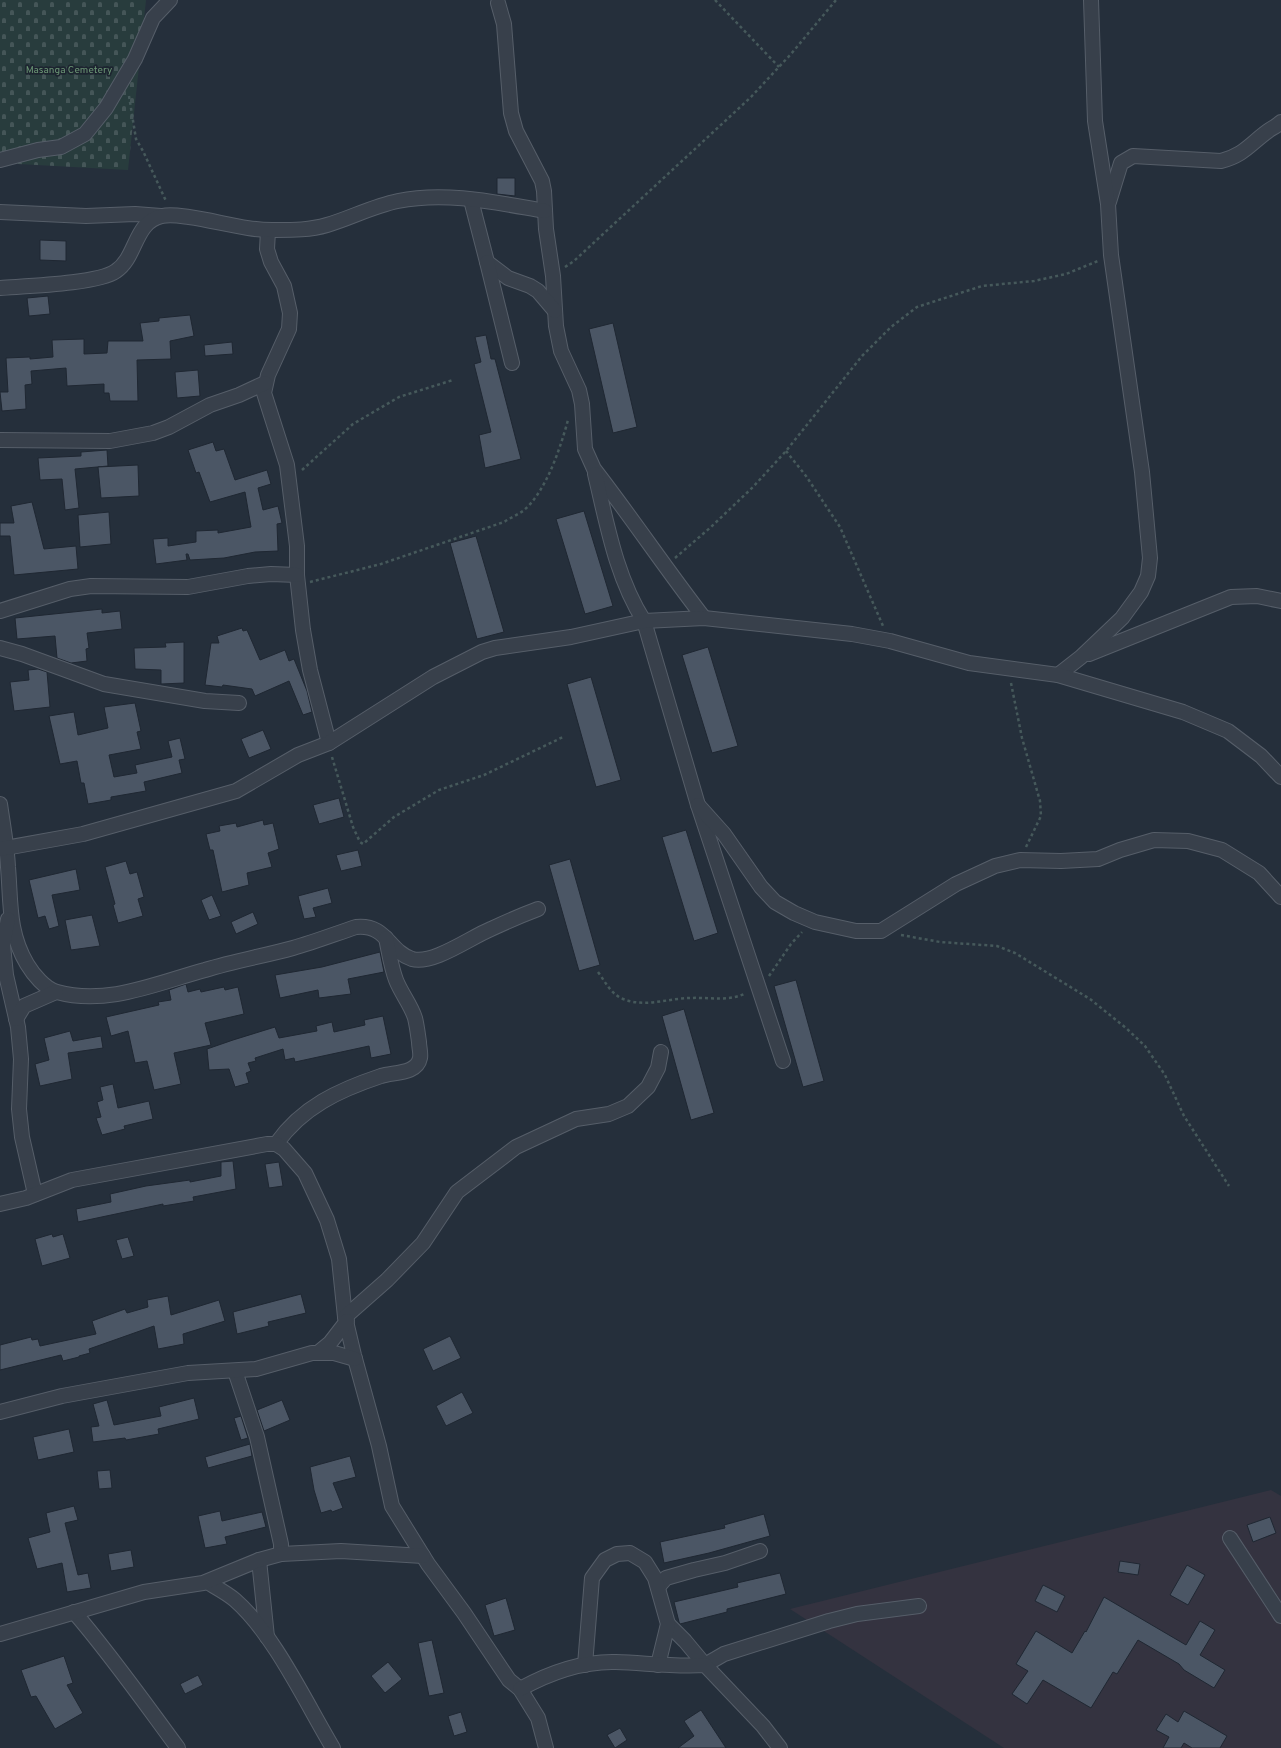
<svg xmlns="http://www.w3.org/2000/svg" width="1281" height="1748" viewBox="0 0 1281 1748" font-family="Overpass,sans-serif">
  <style>
    .medical { fill: #343340 }
    .cemetery { fill: url(#cemetery-stones) }
    .building { fill: #4b5665; stroke: #1f2732 }
    .lines { fill: none; stroke-linecap: round; stroke-linejoin: round }
    .minor-casing { stroke: #565e69; stroke-width: 16 }
    .path { stroke: #46595b; stroke-width: 2.5; stroke-dasharray: 3 3; stroke-linecap: butt }
    .minor { stroke: #38404b; stroke-width: 14 }
    .labels { text-anchor: middle; dominant-baseline: central; stroke-width: 3.5; stroke-linejoin: round; paint-order: stroke }
    .park-label { font-size: 10px; fill: #6c9675; stroke: #1d2530 }
  </style>
  <defs>
    <pattern id="cemetery-stones" width="16" height="16" patternUnits="userSpaceOnUse"><rect width="16" height="16" fill="#283c3d"/><path d="M2 7V4a2 2 0 0 1 4 0v3zM10 15v-3a2 2 0 0 1 4 0v3z" fill="#455658"/></pattern>
  </defs>
  <rect width="100%" height="100%" fill="#252f3b"/>
  <polygon class="medical" points="1271,1490 1281,1496 1281,1748 1004,1748 790,1609"/>
  <polygon class="cemetery" points="0,0 146,0 128,170 0,163"/>
  <g class="building">
    <polygon points="497,178 515,178 515,196 497,194"/>
    <polygon points="40,240 66,241 66,261 40,260"/>
    <polygon points="48,296 50,314 29,316 27,298"/>
    <polygon points="190,315 194,336 170,341 171,359 137,360 138,401 110,401 109,393 104,393 104,384 67,386 66,368 31,371 32,384 25,385 26,409 2,411 0,392 8,392 6,358 30,357 30,359 53,357 52,340 84,339 84,354 107,353 108,341 143,341 140,323 159,321 159,318"/>
    <polygon points="613,323 637,427 613,433 589,329"/>
    <polygon points="486,335 491,359 495,359 521,459 485,468 479,435 491,432 474,364 481,362 475,337"/>
    <polygon points="232,342 233,354 205,356 204,345"/>
    <polygon points="198,370 200,396 177,398 175,372"/>
    <polygon points="213,442 216,451 224,449 235,480 267,470 271,484 258,488 263,510 278,506 282,523 277,524 278,551 255,552 224,558 190,560 188,554 186,554 187,560 156,564 153,539 168,538 168,546 196,542 196,531 218,530 218,533 251,527 245,492 210,502 199,472 196,473 188,450"/>
    <polygon points="107,450 108,466 75,469 79,508 65,510 62,479 40,480 38,458 81,456 81,452"/>
    <polygon points="138,465 139,496 101,498 98,467"/>
    <polygon points="32,502 44,549 76,546 78,569 14,575 10,536 0,536 0,523 14,523 11,506"/>
    <polygon points="584,511 613,606 585,614 556,519"/>
    <polygon points="109,512 111,544 80,547 78,515"/>
    <polygon points="476,536 504,632 477,639 450,543"/>
    <polygon points="102,609 102,613 120,611 122,629 87,633 89,648 86,649 87,661 71,663 57,658 55,636 17,639 15,618"/>
    <polygon points="242,628 243,631 247,630 260,660 285,650 289,661 294,659 307,691 312,712 303,715 289,681 255,696 252,689 223,685 222,687 205,685 211,643 219,643 217,636"/>
    <polygon points="184,642 184,683 161,684 161,670 135,669 134,648 166,647 165,643"/>
    <polygon points="708,647 738,746 712,753 682,655"/>
    <polygon points="38,669 47,672 50,707 14,711 10,682 29,680 28,670"/>
    <polygon points="591,677 621,780 596,787 567,684"/>
    <polygon points="135,703 141,731 137,732 141,749 109,755 114,777 137,773 135,765 172,757 168,741 180,738 185,759 179,760 182,773 144,782 146,791 111,797 111,800 88,804 84,783 81,783 77,761 60,764 49,716 74,712 78,735 108,728 104,707"/>
    <polygon points="263,730 271,749 249,758 241,739"/>
    <polygon points="339,798 344,817 319,824 313,805"/>
    <polygon points="263,820 264,825 273,823 279,849 268,853 272,867 247,873 249,885 222,892 213,850 210,850 206,834 220,831 219,826 236,823 237,827"/>
    <polygon points="686,830 718,933 694,941 662,837"/>
    <polygon points="358,850 362,866 341,871 336,855"/>
    <polygon points="570,859 600,965 579,971 549,865"/>
    <polygon points="126,861 130,874 137,872 144,897 138,899 143,916 118,923 113,905 115,904 105,867"/>
    <polygon points="76,869 80,890 52,895 59,926 49,929 45,916 38,918 29,880"/>
    <polygon points="328,888 332,903 313,908 316,917 304,919 298,896"/>
    <polygon points="212,895 221,916 209,920 201,900"/>
    <polygon points="253,912 258,924 236,934 231,922"/>
    <polygon points="92,915 100,946 71,950 65,920"/>
    <polygon points="380,952 384,972 348,979 351,994 319,998 318,990 280,998 275,975 322,967"/>
    <polygon points="796,980 824,1081 803,1087 774,986"/>
    <polygon points="186,984 188,992 200,989 201,992 224,987 225,990 238,987 244,1014 205,1023 211,1045 174,1053 181,1084 154,1090 147,1061 135,1063 128,1031 111,1036 106,1017 159,1005 158,1002 171,1000 169,990"/>
    <polygon points="684,1009 714,1113 691,1120 662,1016"/>
    <polygon points="383,1016 391,1054 371,1058 369,1046 295,1062 294,1058 285,1060 283,1049 255,1058 256,1061 248,1063 251,1071 246,1073 249,1083 235,1087 229,1069 209,1070 207,1049 233,1040 275,1027 279,1038 317,1031 316,1026 332,1022 334,1032 365,1025 364,1020"/>
    <polygon points="70,1031 73,1041 101,1036 103,1048 68,1053 72,1079 40,1086 35,1064 49,1060 44,1038"/>
    <polygon points="113,1084 118,1108 149,1101 153,1119 124,1126 125,1129 102,1135 96,1118 101,1117 97,1102 103,1100 100,1087"/>
    <polygon points="233,1161 236,1189 193,1197 194,1201 163,1206 163,1204 78,1222 76,1209 111,1202 110,1194 146,1186 190,1180 190,1182 221,1176 221,1162"/>
    <polygon points="279,1162 283,1186 269,1188 265,1164"/>
    <polygon points="52,1234 53,1237 63,1234 70,1258 42,1266 35,1239"/>
    <polygon points="128,1237 134,1256 122,1259 116,1240"/>
    <polygon points="301,1294 306,1313 268,1322 269,1326 237,1334 233,1312"/>
    <polygon points="168,1296 171,1315 219,1300 225,1321 183,1334 184,1344 158,1349 154,1326 89,1349 90,1353 79,1356 79,1357 63,1361 61,1355 0,1370 0,1345 31,1337 32,1340 38,1339 40,1346 96,1334 92,1321 125,1309 127,1313 148,1307 147,1300"/>
    <polygon points="450,1336 461,1358 433,1371 423,1349"/>
    <polygon points="462,1392 473,1413 446,1426 436,1406"/>
    <polygon points="194,1398 199,1419 158,1429 159,1434 126,1440 125,1438 93,1442 91,1427 99,1426 93,1404 107,1400 114,1425 161,1416 159,1407"/>
    <polygon points="282,1400 290,1420 264,1431 257,1410"/>
    <polygon points="241,1416 248,1438 241,1440 234,1418"/>
    <polygon points="69,1429 74,1452 38,1460 33,1437"/>
    <polygon points="250,1444 252,1456 208,1468 205,1457"/>
    <polygon points="350,1456 356,1477 333,1483 343,1508 332,1512 331,1510 321,1513 314,1490 310,1467"/>
    <polygon points="110,1470 112,1488 99,1489 97,1471"/>
    <polygon points="74,1506 78,1520 65,1523 78,1575 88,1573 91,1588 67,1592 62,1563 37,1569 28,1538 50,1532 46,1513"/>
    <polygon points="220,1511 222,1521 262,1512 266,1527 225,1537 227,1544 205,1548 198,1516"/>
    <polygon points="764,1514 770,1536 709,1553 664,1563 660,1542 725,1528 724,1525"/>
    <polygon points="1270,1517 1276,1533 1253,1542 1247,1525"/>
    <polygon points="131,1550 134,1567 111,1571 108,1554"/>
    <polygon points="1120,1561 1140,1564 1138,1575 1118,1572"/>
    <polygon points="1187,1565 1205,1575 1188,1605 1170,1595"/>
    <polygon points="780,1573 786,1594 727,1609 727,1612 680,1624 679,1622 674,1602 738,1587 737,1583"/>
    <polygon points="1043,1585 1065,1596 1057,1612 1035,1601"/>
    <polygon points="1104,1597 1186,1645 1200,1621 1215,1630 1200,1655 1225,1670 1214,1688 1184,1670 1179,1664 1138,1640 1117,1674 1113,1672 1091,1708 1043,1680 1027,1704 1012,1694 1028,1671 1016,1664 1036,1631 1072,1653 1085,1631 1086,1632"/>
    <polygon points="506,1598 515,1630 494,1636 485,1605"/>
    <polygon points="432,1640 444,1693 429,1696 418,1643"/>
    <polygon points="64,1656 73,1683 67,1685 83,1713 55,1729 36,1696 31,1697 21,1670"/>
    <polygon points="388,1662 402,1679 385,1693 371,1676"/>
    <polygon points="198,1675 203,1685 185,1694 180,1684"/>
    <polygon points="701,1710 726,1748 678,1748 694,1736 684,1721"/>
    <polygon points="1184,1711 1227,1736 1220,1748 1192,1748 1184,1743 1181,1748 1163,1748 1169,1737 1156,1730 1166,1714 1178,1722"/>
    <polygon points="461,1712 467,1732 454,1736 448,1716"/>
    <polygon points="620,1728 627,1740 615,1748 607,1735"/>
  </g>
  <g class="lines">
    <g class="minor-casing">
      <g id="minor">
        <path d="M498 3 504 24 511 113 516 131 542 181 544 191 546 229 553 276 556 326 561 351 579 390 582 404 585 449 594 469C632 518 666 569 704 618"/>
        <polyline points="0,160 38,150 61,147 85,134 106,108 135,59 153,18 170,0"/>
        <polyline points="471,200 487,262 508,278 530,286 538,291 555,311"/>
        <path d="M1109 202 1121 163 1133 156 1221 161C1244 155 1250 144 1268 131 1272 128 1277 126 1281 122"/>
        <polyline points="0,212 86,216 135,214 161,216"/>
        <polyline points="268,231 267,249 271,262 284,286 290,313 289,329 268,375 264,393 287,465 297,546 297,575 303,630 310,670 329,743"/>
        <polyline points="487,262 512,363"/>
        <path d="M0 288C25 286 98 284 116 271 137 257 134 222 162 216 171 214 181 216 189 217 218 221 248 231 276 230 293 230 310 230 327 225 351 218 373 206 398 201 447 191 498 203 545 211"/>
        <polyline points="0,440 110,441 153,433 169,427 210,405 239,395 265,383"/>
        <path d="M595 474C607 524 616 577 644 621L698 805 783 1061"/>
        <polyline points="0,611 70,589 91,586 188,587 248,576 271,574 297,575"/>
        <polyline points="0,648 22,654 104,684 205,701 239,703"/>
        <polyline points="1089,654 1231,597 1257,596 1281,601"/>
        <polyline points="1058,675 1081,657 1122,618 1141,592 1148,576 1150,558 1142,472 1111,255 1108,204 1095,121 1091,0"/>
        <path d="M0 804C3 825 7 846 8 867 11 902 8 932 27 964 33 974 45 989 57 992 107 1006 157 983 205 970 234 961 264 956 293 948 314 942 335 934 356 927 387 924 388 951 412 959 433 965 471 937 491 929 506 922 522 915 538 909"/>
        <polyline points="698,805 724,834 761,887 775,902 794,913 815,922 856,931 881,931 956,884 995,866 1020,860 1061,861 1098,859 1120,850 1154,840 1188,841 1222,850 1259,873 1281,897"/>
        <polyline points="0,849 83,834 236,791 298,755 329,743 433,677 482,652 495,648 571,637 644,621 704,618 852,634 890,641 969,663 1058,675 1183,712 1228,731 1261,756 1281,777"/>
        <polyline points="8,919 3,945 6,975 18,1027 21,1059 19,1109 22,1137 35,1194"/>
        <polyline points="16,1019 24,1006 56,992"/>
        <path d="M276 1144C302 1107 339 1090 381 1076 394 1072 417 1074 420 1058 421 1053 419 1047 419 1042 418 1035 417 1026 415 1018 411 1005 401 993 396 980 391 967 389 952 386 938"/>
        <polyline points="0,1204 26,1198 72,1180 267,1144 276,1144 284,1149 305,1173 327,1220 339,1259 345,1317 354,1355 379,1446 392,1506 428,1564 464,1613 509,1680 520,1689 538,1718 546,1748"/>
        <polyline points="345,1317 387,1280 423,1243 457,1192 516,1147 576,1119 609,1114 628,1106 648,1087 658,1068 661,1052"/>
        <polyline points="319,1352 330,1343 347,1321"/>
        <polyline points="235,1371 257,1437 281,1544 281,1554"/>
        <polyline points="0,1412 62,1396 188,1373 256,1369 312,1353 334,1353 355,1359"/>
        <polyline points="1230,1538 1281,1616"/>
        <polyline points="259,1560 267,1637"/>
        <path d="M207 1582C217 1588 227 1593 235 1600 274 1634 306 1703 333 1748"/>
        <polyline points="658,1587 666,1578 694,1570 725,1563 760,1551"/>
        <path d="M74 1612C111 1655 144 1702 178 1748"/>
        <polyline points="668,1624 685,1641 705,1665 724,1654 829,1621 857,1614 919,1606"/>
        <polyline points="0,1634 144,1592 203,1583 259,1560 281,1554 341,1551 423,1556"/>
        <polyline points="585,1665 592,1578 605,1560 617,1554 630,1553 645,1562 655,1578 668,1624 658,1665"/>
        <path d="M520 1689C549 1673 583 1661 616 1662 646 1663 675 1667 705 1665L763 1726 780 1748"/>
      </g>
    </g>
    <g class="path">
      <polyline points="715,0 779,67"/>
      <polyline points="129,96 136,139 143,151 166,201"/>
      <polyline points="565,267 574,261 751,97 791,54 836,0"/>
      <polyline points="786,451 806,476 840,527 883,626"/>
      <polyline points="302,470 353,424 399,397 453,380"/>
      <polyline points="675,558 711,527 753,487 786,451 862,356 891,327 917,307 982,286 1034,281 1066,274 1098,261"/>
      <path d="M310 582 381 564 504 522C510 518 517 515 523 511 546 492 560 449 568 420"/>
      <polyline points="1011,683 1022,738 1040,801 1041,816 1026,847"/>
      <polyline points="332,757 353,827 360,842 363,844 394,817 439,790 484,775 563,737"/>
      <polyline points="901,935 940,942 997,946 1015,953 1090,999 1126,1028 1145,1046 1165,1075 1184,1116 1229,1186"/>
      <path d="M598 972C606 983 611 994 623 999 645 1008 669 998 691 998 710 997 729 1002 746 993"/>
      <polyline points="769,976 791,944 802,932"/>
    </g>
    <use href="#minor" class="minor"/>
  </g>
  <g class="labels">
    <g class="park-label">
      <text x="69" y="70">Masanga Cemetery</text>
    </g>
  </g>
</svg>
